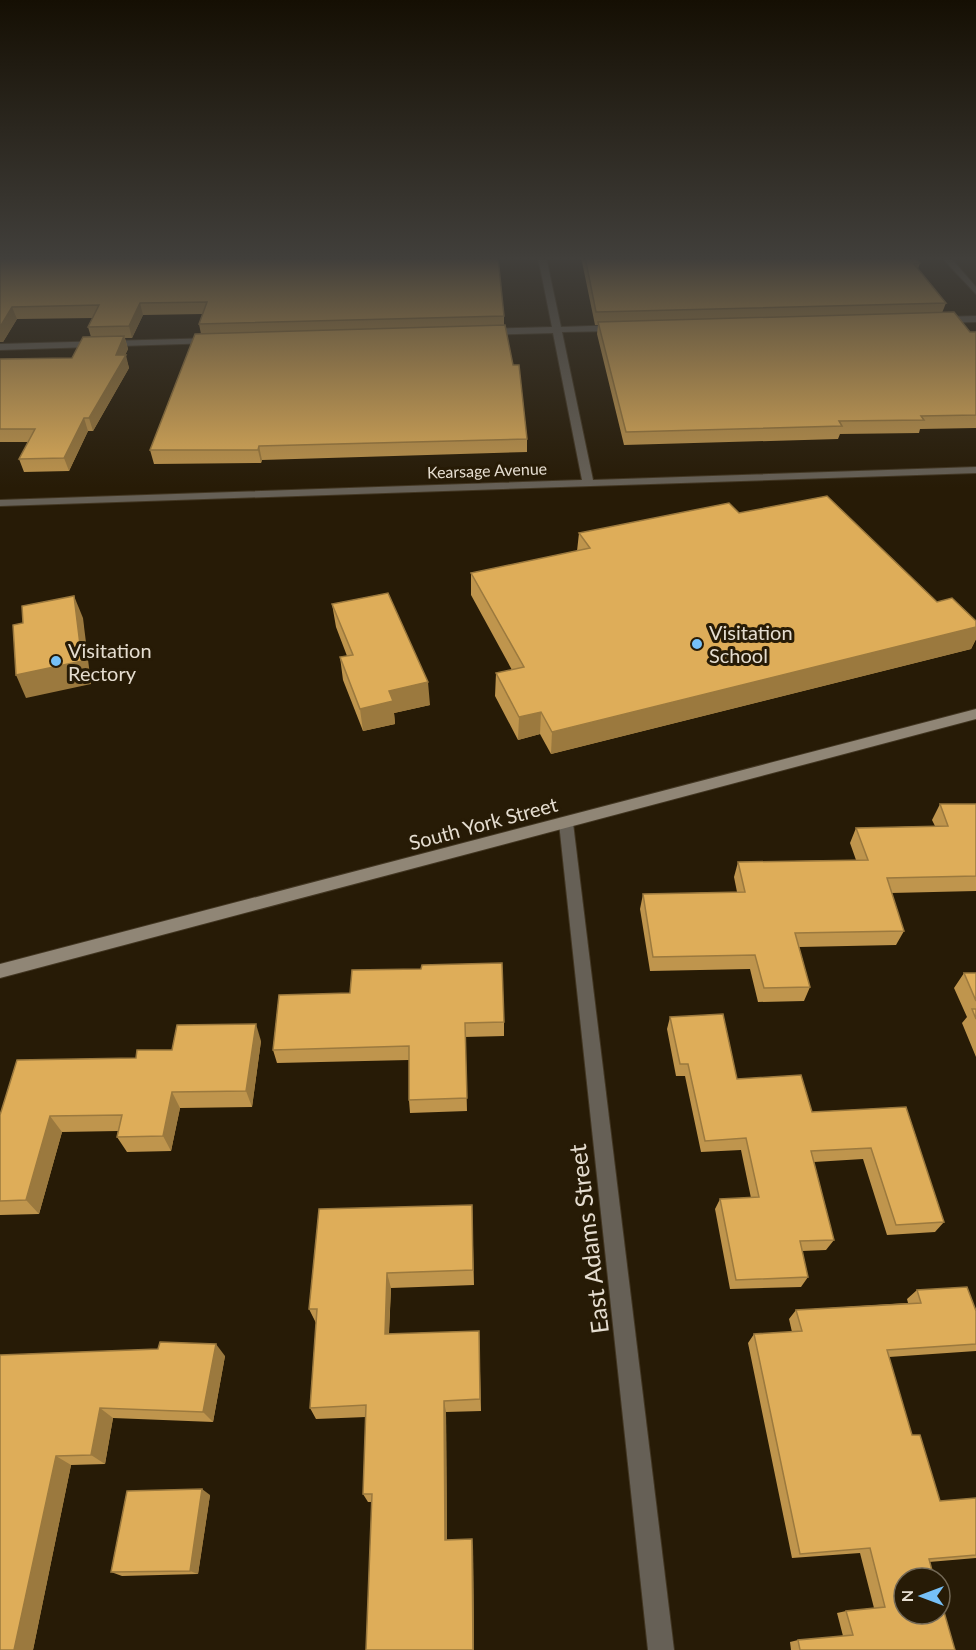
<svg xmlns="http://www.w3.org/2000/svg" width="976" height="1650" viewBox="0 0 976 1650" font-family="Lato,sans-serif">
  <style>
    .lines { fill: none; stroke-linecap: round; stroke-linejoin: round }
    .minor-casing { stroke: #423622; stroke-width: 2 }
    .secondary-casing { stroke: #423622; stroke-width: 2 }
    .minor { fill: #666056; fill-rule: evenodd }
    .secondary { fill: #908676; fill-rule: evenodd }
    .wall { fill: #bf954d }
    .shaded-wall { fill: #9b793e }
    .building { fill: #dead59; stroke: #9b793e; stroke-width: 1.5 }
    .poi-dot { fill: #76c0f7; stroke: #271b06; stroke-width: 2 }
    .labels { text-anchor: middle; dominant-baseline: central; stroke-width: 6; stroke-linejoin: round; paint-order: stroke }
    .far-street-label { font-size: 16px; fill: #e5ddd0; stroke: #271b06 }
    .poi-label { font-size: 20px; fill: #e5ddd0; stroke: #271b06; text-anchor: start }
    .street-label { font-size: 20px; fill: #e5ddd0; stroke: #271b06 }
    .near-street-label { font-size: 24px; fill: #e5ddd0; stroke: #271b06 }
  </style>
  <rect width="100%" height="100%" fill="#271b06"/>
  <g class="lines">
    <g class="minor-casing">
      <g id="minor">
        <polygon points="538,257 546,257 561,327 618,325 622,328 618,331 562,332 593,480 976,467 976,473 0,506 0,500 582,480 553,333 486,335 482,332 486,329 552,327"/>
        <polygon points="941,257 950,257 976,287 976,294"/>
        <polygon points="976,316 976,322 939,323 935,320 939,317"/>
        <polygon points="216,338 217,340 213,343 0,350 0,344"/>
        <polygon points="566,817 573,823 674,1650 648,1650 559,823"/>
      </g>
    </g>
    <g class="secondary-casing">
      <polygon id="secondary" points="976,709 976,719 0,978 0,964"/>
    </g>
    <use href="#minor" class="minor"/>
    <use href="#secondary" class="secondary"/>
  </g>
  <g class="wall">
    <polygon points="0,257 504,316 504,325 527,439 527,452 262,460 261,463 154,464 150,450 201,334 199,324 203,314 143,315 132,338 125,338 128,349 125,355 129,368 93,431 88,431 69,471 24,472 19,459 28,442 0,442 0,359 72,358 91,337 88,327 93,318 17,319 3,342 0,342"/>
    <polygon points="581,257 915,257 920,263 918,269 946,303 942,313 970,332 976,332 976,428 920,429 919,433 840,434 838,439 624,445 597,334 598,325 595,325"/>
    <polygon points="739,513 937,602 976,621 976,639 971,649 551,754 540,734 518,740 495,696 496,673 512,670 471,595 471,573 577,551 579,533"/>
    <polygon points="332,604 430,705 394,713 395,724 363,731 343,680 340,657 347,656 336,627"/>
    <polygon points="940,804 976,804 976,891 891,893 904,931 896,945 799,947 810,987 804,1001 758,1002 750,969 650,971 640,909 643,894 737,892 734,877 738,862 856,860 850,843 856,828 935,826 932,820"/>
    <polygon points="964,973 976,973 976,1057 962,1023 967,1017 954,988"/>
    <polygon points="279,995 504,1022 504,1036 465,1037 467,1111 410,1113 409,1100 409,1060 277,1063 273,1050"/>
    <polygon points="670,1017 737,1079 812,1112 906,1107 944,1222 935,1232 887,1235 863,1159 814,1162 834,1240 826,1250 802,1251 808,1277 801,1287 730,1289 715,1209 720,1199 751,1198 741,1150 701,1152 685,1076 676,1076 667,1029"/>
    <polygon points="261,1041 252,1107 180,1108 171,1151 127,1152 117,1137 118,1131 62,1132 39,1214 0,1215 0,1115 136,1058 172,1050"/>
    <polygon points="472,1205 474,1285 391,1288 389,1334 479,1331 481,1411 446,1412 447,1540 473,1546 474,1650 372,1502 368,1502 363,1494 366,1417 316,1419 310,1408 316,1323 309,1309"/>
    <polygon points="917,1290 976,1311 976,1351 889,1357 912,1435 940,1501 976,1498 976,1558 929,1562 955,1650 791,1650 790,1642 798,1640 843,1636 837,1613 846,1611 874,1608 860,1553 792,1558 748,1343 754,1334 792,1332 789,1319 796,1310 908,1303 907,1299"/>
    <polygon points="0,1355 225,1356 213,1422 113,1418 105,1464 71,1465 33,1650"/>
    <polygon points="210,1495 198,1574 122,1576 111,1572"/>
  </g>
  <g class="shaded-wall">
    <polygon points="140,303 143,315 132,338 129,326"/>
    <polygon points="12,307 17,319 3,342 0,342 0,327"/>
    <polygon points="124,336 128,349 121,364 126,355 129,368 93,431 89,418"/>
    <polygon points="84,418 88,431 69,471 64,458"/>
    <polygon points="259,446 262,460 261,463 258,450"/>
    <polygon points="74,596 83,618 91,684 26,698 16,675"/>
    <polygon points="976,627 976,639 971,649 551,754 552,732"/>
    <polygon points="428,682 430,705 394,713 395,724 363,731 360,709 389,691"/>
    <polygon points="541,712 540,734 518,740 519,717"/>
    <polygon points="256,1024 261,1041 252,1107 246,1091"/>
    <polygon points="172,1092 180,1108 171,1151 163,1136"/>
    <polygon points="50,1116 62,1132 39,1214 26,1200"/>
    <polygon points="387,1273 391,1288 388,1348 385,1334"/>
    <polygon points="216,1344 225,1356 213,1422 203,1412"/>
    <polygon points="444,1401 446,1412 447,1546 445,1540"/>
    <polygon points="100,1408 113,1418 105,1464 91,1455"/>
    <polygon points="56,1456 71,1465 33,1650 14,1650"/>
    <polygon points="202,1489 210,1495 198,1574 190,1571"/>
    <polygon points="472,1539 473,1546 474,1650 473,1650"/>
  </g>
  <g class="building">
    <polygon points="0,257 498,257 504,316 199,324 207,302 140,303 129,326 88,327 99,305 12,307 0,327"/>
    <polygon points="585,257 915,257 920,263 914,264 946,303 596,312"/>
    <polygon points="954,312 970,332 976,332 976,415 921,416 924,420 839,421 842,426 626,432 598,322"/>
    <polygon points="505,325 513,365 519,365 527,439 259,446 258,450 150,450 195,334"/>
    <polygon points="124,336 116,355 126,355 89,418 84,418 64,458 19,459 35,429 0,429 0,359 72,358 83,337"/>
    <polygon points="827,496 937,602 952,598 976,621 976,627 552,732 541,712 519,717 496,673 524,667 471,573 590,548 579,533 729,503 739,513"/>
    <polygon points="388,593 428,682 389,691 393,701 360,709 340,657 353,655 332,604"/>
    <polygon points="74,596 82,661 16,675 13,625 23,623 22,606"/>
    <polygon points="940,804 976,804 976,876 887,878 904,931 795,933 810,987 764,988 755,955 653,957 643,894 745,892 738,862 868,860 856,828 948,826"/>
    <polygon points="502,963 504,1022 465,1023 467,1098 409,1100 409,1046 273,1050 279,995 350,993 352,970 421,969 422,965"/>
    <polygon points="964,973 976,973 976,1001"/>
    <polygon points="972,1009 976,1009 976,1019"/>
    <polygon points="723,1014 737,1079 801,1075 812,1112 906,1107 944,1222 896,1225 871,1148 811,1151 834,1240 800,1241 808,1277 736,1280 720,1199 759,1197 746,1138 705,1141 688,1064 680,1064 670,1017"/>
    <polygon points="256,1024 246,1091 172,1092 163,1136 117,1137 122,1115 50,1116 26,1200 0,1201 0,1115 17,1060 136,1058 137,1050 172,1050 177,1025"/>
    <polygon points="472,1205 473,1270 387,1273 385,1334 479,1331 480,1399 444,1401 445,1540 472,1539 473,1650 366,1650 372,1494 363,1494 366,1405 310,1408 317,1309 309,1309 319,1209"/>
    <polygon points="967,1287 976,1311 976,1344 887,1350 912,1435 920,1435 940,1501 976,1498 976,1555 929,1559 934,1578 904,1578 904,1614 940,1614 940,1598 955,1650 800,1650 798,1640 853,1635 846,1611 885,1607 870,1548 800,1554 754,1334 802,1331 796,1310 921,1303 917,1290"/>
    <polygon points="160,1342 216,1344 203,1412 100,1408 91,1455 56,1456 14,1650 0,1650 0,1355 158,1349"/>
    <polygon points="202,1489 190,1571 111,1572 127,1491"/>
  </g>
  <linearGradient id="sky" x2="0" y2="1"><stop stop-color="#150f03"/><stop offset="0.53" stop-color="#413f3b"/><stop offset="1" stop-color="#413f3b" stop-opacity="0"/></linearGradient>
  <rect width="976" height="488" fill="url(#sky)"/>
  <g class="poi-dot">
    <circle cx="697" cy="644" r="6"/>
    <circle cx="56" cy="661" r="6"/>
  </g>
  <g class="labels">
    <g class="far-street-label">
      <text transform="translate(487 470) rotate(-2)">Kearsage Avenue</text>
    </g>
    <g class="poi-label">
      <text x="709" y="632">Visitation<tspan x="709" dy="23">School</tspan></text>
      <text x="68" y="650">Visitation<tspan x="68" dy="23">Rectory</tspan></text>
    </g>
    <g class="street-label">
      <text transform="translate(483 823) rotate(-15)">South York Street</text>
    </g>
    <g class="near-street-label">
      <text transform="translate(588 1239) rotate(-97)">East Adams Street</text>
    </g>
  </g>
  <g transform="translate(922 1596) rotate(270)"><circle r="28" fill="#271b06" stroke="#736957" stroke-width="1.5"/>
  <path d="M0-4.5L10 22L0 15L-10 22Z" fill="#76c0f7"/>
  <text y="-9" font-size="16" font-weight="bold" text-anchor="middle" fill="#e5ddd0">N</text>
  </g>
</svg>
